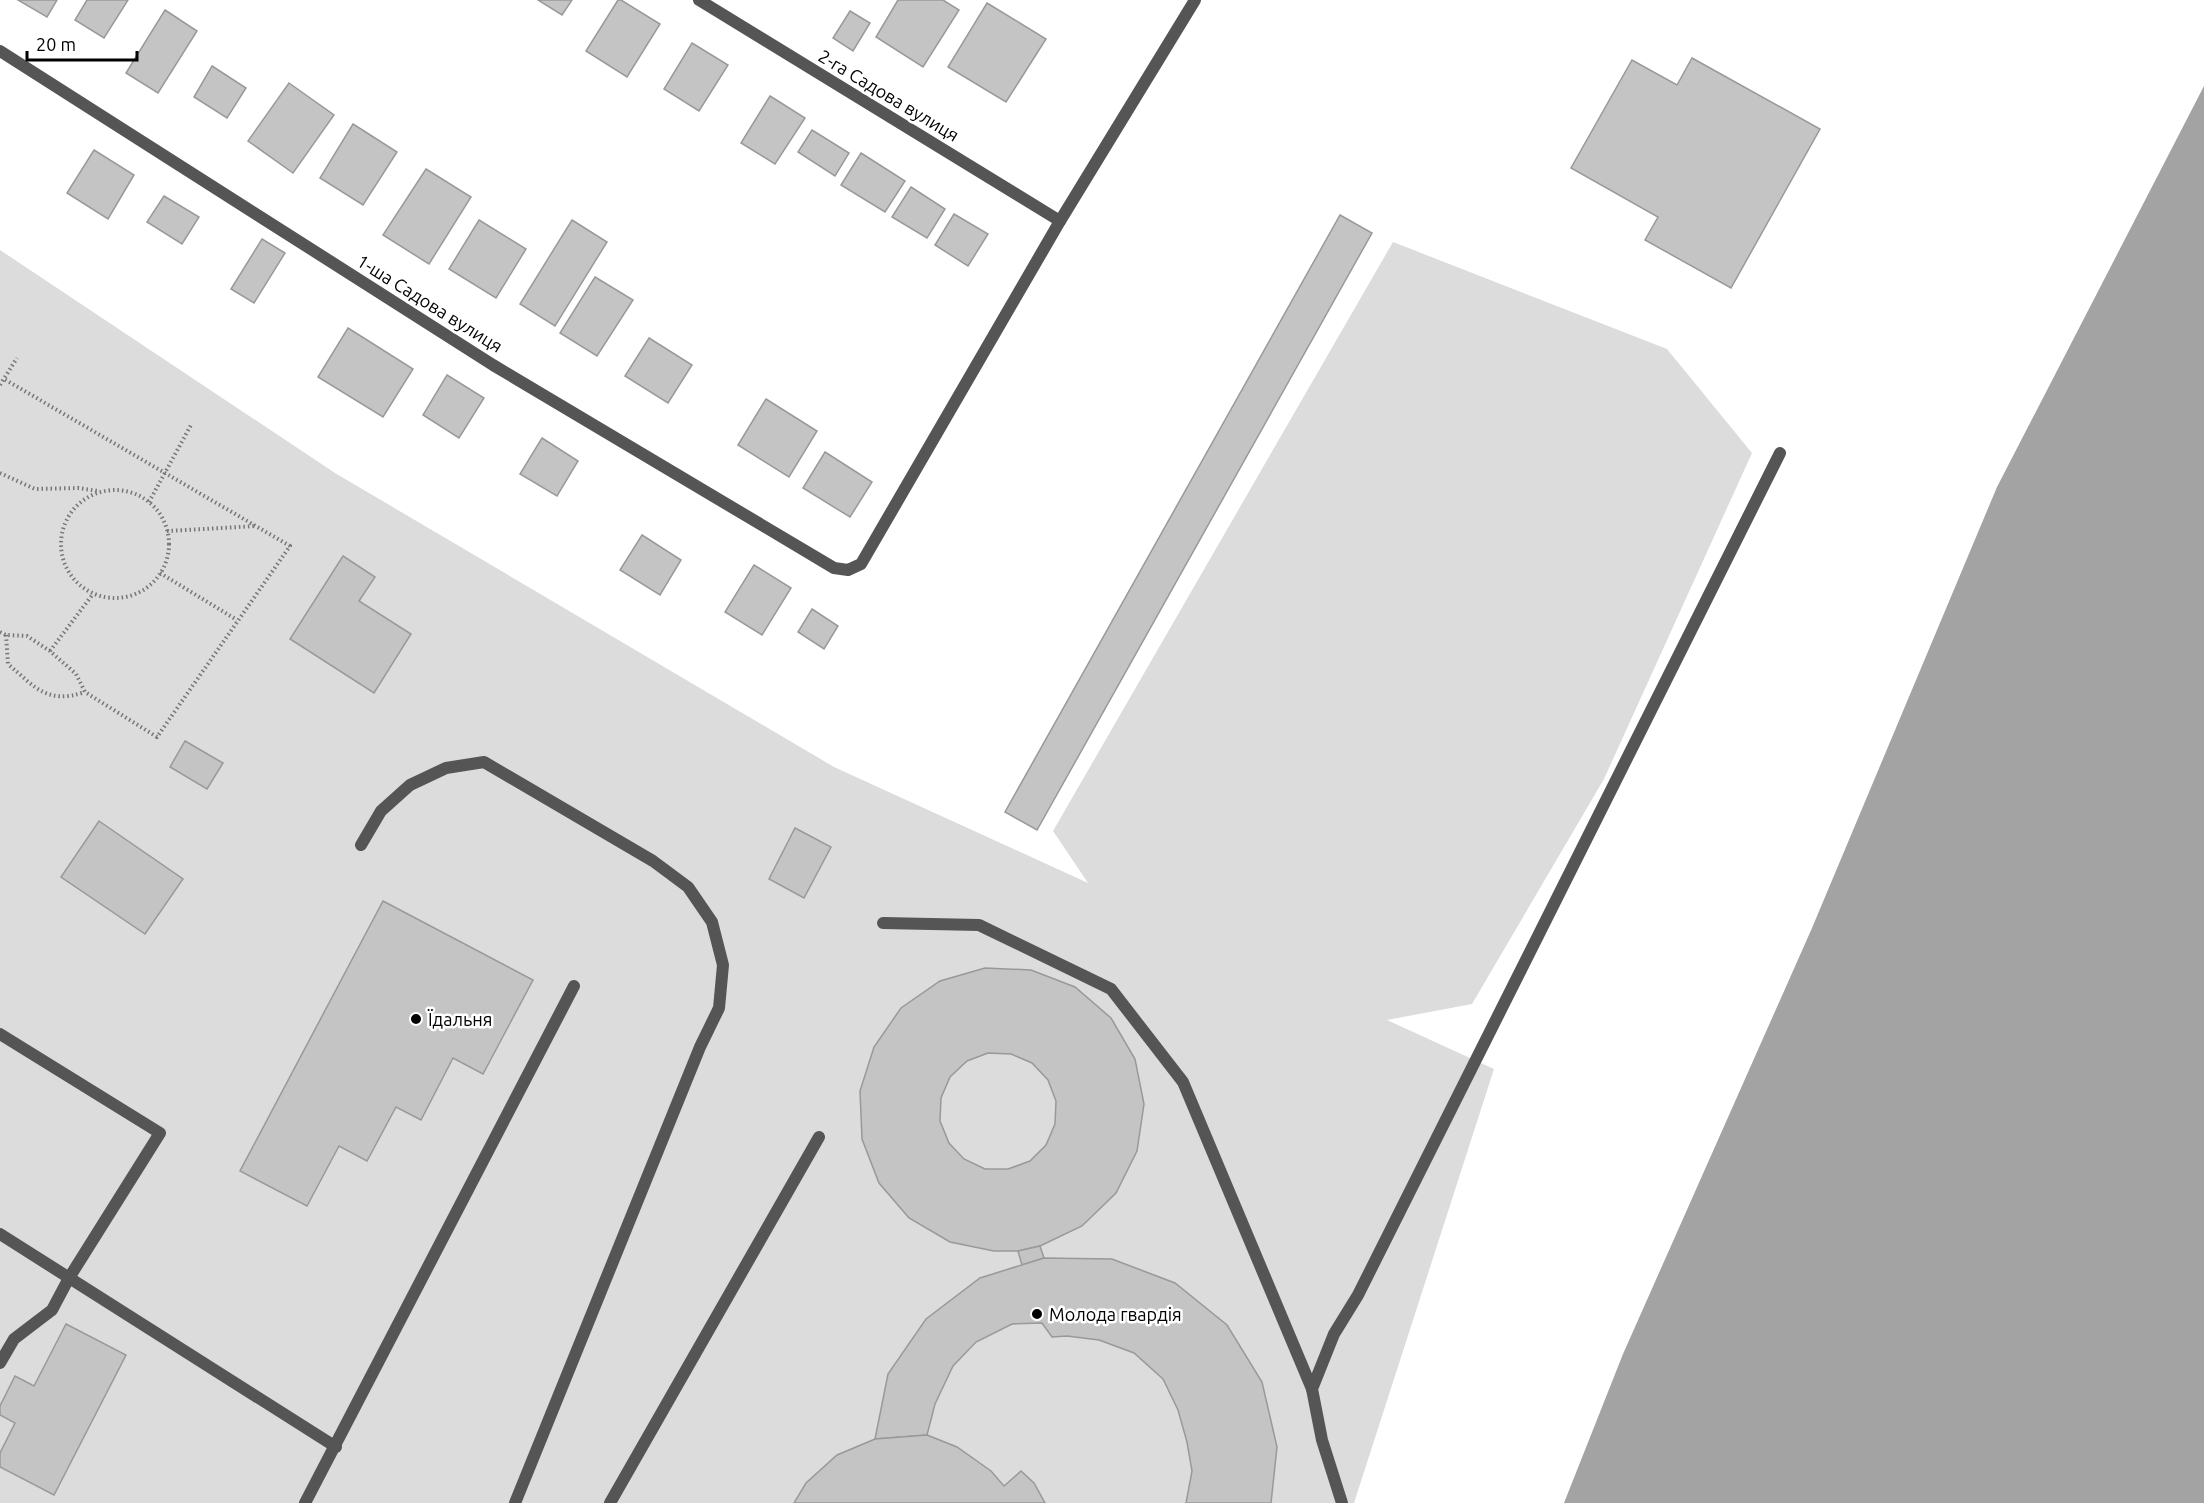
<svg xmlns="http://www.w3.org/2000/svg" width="2204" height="1503" viewBox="0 0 2204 1503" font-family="Ubuntu,sans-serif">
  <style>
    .green { fill: #dcdcdc }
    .water { fill: #a3a3a3 }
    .building { fill: #c4c4c4; stroke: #999; stroke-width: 1.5; fill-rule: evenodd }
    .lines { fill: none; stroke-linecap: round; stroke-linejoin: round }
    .path { stroke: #777; stroke-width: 4; stroke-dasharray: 1.5 3; stroke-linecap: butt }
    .service { stroke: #555; stroke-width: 12 }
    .minor { stroke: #555; stroke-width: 12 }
    .poi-dot { fill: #000; stroke: #fff; stroke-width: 2 }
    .labels { text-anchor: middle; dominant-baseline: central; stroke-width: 5; stroke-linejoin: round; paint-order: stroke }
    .street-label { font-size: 18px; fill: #000; stroke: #fff }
    .poi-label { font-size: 18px; fill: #000; stroke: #fff; text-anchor: start }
  </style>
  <rect width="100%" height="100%" fill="#fff"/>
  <polygon class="green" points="1393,242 1667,349 1752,453 1604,779 1472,1004 1387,1020 1494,1069 1354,1503 0,1503 0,250 335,473 834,767 1088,883 1053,831"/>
  <polygon class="water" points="2204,86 2204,1503 1564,1503 1623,1354 1812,928 1997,487"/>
  <g class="building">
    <polygon points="18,0 57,0 47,17"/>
    <polygon points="87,0 128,0 104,38 75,20"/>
    <polygon points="538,0 572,0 562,15"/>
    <polygon points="618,0 621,0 660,24 627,77 586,51"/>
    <polygon points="898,0 943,0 959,10 923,67 876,37"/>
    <polygon points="987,3 1046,39 1006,102 948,67"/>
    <polygon points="165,10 197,31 158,93 126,73"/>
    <polygon points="850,11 870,23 853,51 833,38"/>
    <polygon points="692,43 728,65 699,111 664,89"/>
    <polygon points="1692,58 1820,129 1731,288 1645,240 1658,217 1571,168 1632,60 1677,85"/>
    <polygon points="212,66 246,88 227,118 194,97"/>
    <polygon points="289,83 334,115 293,173 248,141"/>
    <polygon points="770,96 805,118 775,164 741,143"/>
    <polygon points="353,124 397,152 363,205 320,178"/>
    <polygon points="812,130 849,153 835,176 798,152"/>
    <polygon points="94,150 134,175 108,219 67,193"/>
    <polygon points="861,153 905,181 885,212 841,185"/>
    <polygon points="426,169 471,197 429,264 383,235"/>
    <polygon points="911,187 945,209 927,238 892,217"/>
    <polygon points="164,196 199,217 182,244 147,222"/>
    <polygon points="954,214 988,234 968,266 935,245"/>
    <polygon points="1340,215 1372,233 1037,830 1005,812"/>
    <polygon points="479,220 526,249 496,298 449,269"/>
    <polygon points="572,220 607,242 555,326 520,304"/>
    <polygon points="262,239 285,253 254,303 231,289"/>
    <polygon points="595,277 633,300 597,356 560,333"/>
    <polygon points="348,328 413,369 383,417 318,377"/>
    <polygon points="649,338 692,365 668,403 625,376"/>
    <polygon points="447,375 484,398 459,438 423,415"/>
    <polygon points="766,399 817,431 789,477 738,445"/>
    <polygon points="542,438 578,461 557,496 520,474"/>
    <polygon points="825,452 872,482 850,517 803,488"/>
    <polygon points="642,535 681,560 660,595 620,570"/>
    <polygon points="343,556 375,577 359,601 411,634 374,693 290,639"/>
    <polygon points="754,565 791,588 762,635 725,612"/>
    <polygon points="812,609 838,626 824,649 798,632"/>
    <polygon points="185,741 223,763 207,789 170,767"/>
    <polygon points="99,821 183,879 145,934 61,877"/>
    <polygon points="795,828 831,847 804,898 769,879"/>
    <polygon points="383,901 533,980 483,1074 453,1058 421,1120 396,1107 367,1161 339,1146 307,1206 240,1171"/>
    <path d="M985 968 1031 970 1075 987 1111 1018 1135 1059 1144 1104 1137 1151 1116 1193 1082 1226 1040 1246 1018 1251H994L950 1242 909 1218 879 1183 862 1139 860 1091 874 1047 901 1008 940 981ZM988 1053 1011 1054 1032 1063 1048 1080 1056 1101 1055 1124 1046 1145 1030 1161 1008 1169H985L964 1159 949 1143 940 1121 941 1098 950 1077 967 1061Z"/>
    <polygon points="1040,1246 1044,1258 1022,1265 1018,1251"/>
    <polygon points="1044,1258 1112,1259 1175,1283 1227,1325 1262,1382 1277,1447 1271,1503 1186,1503 1192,1471 1187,1442 1178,1410 1163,1379 1134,1353 1099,1340 1067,1336 1052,1337 1042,1323 1012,1324 976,1342 953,1366 935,1404 927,1435 875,1439 888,1374 926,1319 980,1278"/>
    <polygon points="66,1324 126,1355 54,1495 0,1467 0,1453 15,1423 0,1415 0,1406 15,1376 34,1386"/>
    <polygon points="927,1435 957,1447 991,1471 1004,1486 1021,1471 1034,1483 1045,1503 794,1503 806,1483 837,1455 875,1439"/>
  </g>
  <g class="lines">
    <g class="path">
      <polyline points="0,385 17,358"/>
      <polyline points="0,473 35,489 79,488 98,491"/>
      <circle cx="115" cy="544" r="54"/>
      <polyline points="149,502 191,425"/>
      <polyline points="167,531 256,526"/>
      <polyline points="160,573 237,620"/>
      <polyline points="0,632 6,635 27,636 50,651 76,674 85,692 157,737 290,546 4,379"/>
      <path d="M6 635 8 664C35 687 47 705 85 692"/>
      <polyline points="50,651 93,594"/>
    </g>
    <g class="service">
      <polyline points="361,845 381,811 410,785 446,768 484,762 653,861 688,887 712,922 723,965 719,1008 700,1047 515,1503"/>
      <polyline points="883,923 979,925 1111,989 1183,1082 1312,1389"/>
      <polyline points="0,1034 160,1133 69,1278 52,1310 14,1339 0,1363"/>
      <polyline points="0,1234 336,1447"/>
      <polyline points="305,1503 574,986"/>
      <polyline points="610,1503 819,1137"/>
      <polyline points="1342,1503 1322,1440 1312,1389 1334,1334 1358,1295 1780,453"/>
    </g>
    <g class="minor">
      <polyline points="699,0 1060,221"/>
      <polyline points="0,51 493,365 834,568 848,570 861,564 1060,221 1195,0"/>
    </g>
  </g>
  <g class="poi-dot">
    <circle cx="416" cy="1019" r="6"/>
    <circle cx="1037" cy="1314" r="6"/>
  </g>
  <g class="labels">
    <g class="street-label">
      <text transform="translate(889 95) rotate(31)">2-га Садова вулиця</text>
      <text transform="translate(430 303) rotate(32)">1-ша Садова вулиця</text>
    </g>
    <g class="poi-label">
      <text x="428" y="1019">Їдальня</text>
      <text x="1049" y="1314">Молода гвардія</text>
    </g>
  </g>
  <path d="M27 51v9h110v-9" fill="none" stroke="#000000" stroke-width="3"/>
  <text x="36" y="51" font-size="18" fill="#000000" stroke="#ffffff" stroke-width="4.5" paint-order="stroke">20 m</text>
</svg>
